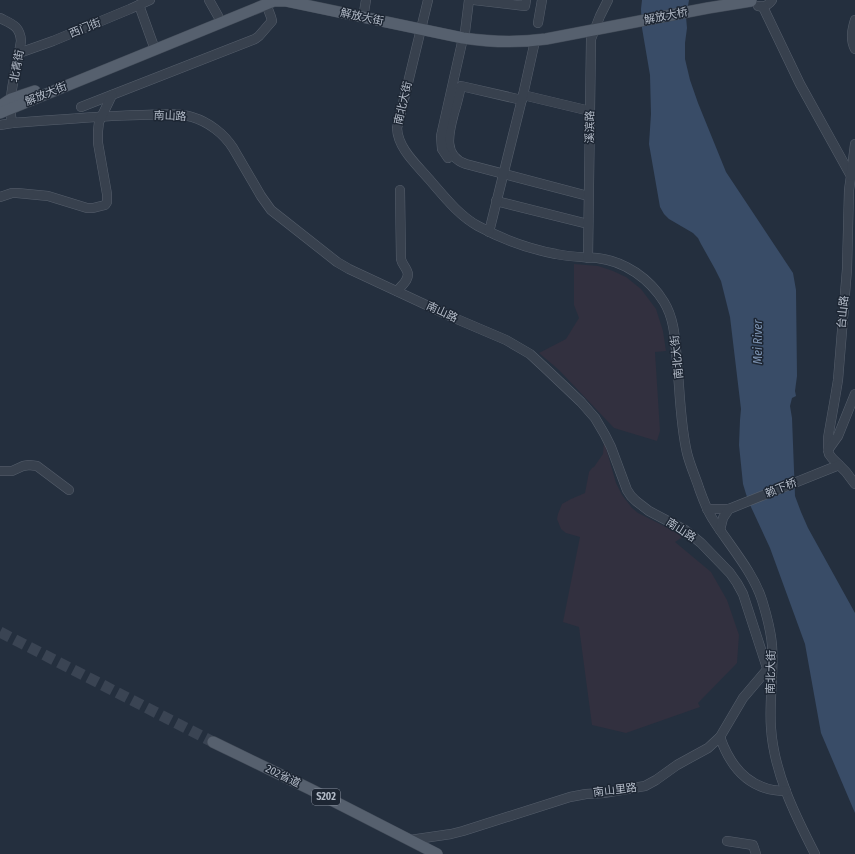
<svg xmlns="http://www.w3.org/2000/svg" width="855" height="854" viewBox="0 0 855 854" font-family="'Fira Sans Condensed','Noto Sans SC',sans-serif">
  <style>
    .medical { fill: #32303f }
    .water { fill: #394c67 }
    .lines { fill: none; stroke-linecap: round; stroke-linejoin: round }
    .major-tunnel { stroke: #3a4453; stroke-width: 11; stroke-dasharray: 11 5.5; stroke-linecap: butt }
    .minor-casing { stroke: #565f6c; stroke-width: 10 }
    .major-casing { stroke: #414a57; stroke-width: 12 }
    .minor { stroke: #38414e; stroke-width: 9 }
    .major { stroke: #56606e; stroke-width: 11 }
    .labels { text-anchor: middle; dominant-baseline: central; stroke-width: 3; stroke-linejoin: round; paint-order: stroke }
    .shield { fill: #1d2633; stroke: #878f9c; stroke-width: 1 }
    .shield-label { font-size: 10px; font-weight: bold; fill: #b4bcc9 }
    .street-label { font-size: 11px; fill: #b4bcc9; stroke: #1d2633 }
    .water-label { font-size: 12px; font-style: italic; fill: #7c92b1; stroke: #1d2633 }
  </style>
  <rect width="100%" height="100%" fill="#242f3e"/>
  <g class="medical">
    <polygon points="574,264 598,266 613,271 626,277 641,289 656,309 663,331 666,351 655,352 660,431 657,441 614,428 559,370 539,353 566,339 579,318 574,305"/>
    <polygon points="604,441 616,483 622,495 632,508 638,513 684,536 675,542 711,572 727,600 739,635 737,663 698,703 700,707 626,733 592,725 579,627 563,622 580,537 566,533 561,529 557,519 558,514 562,504 571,499 585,493 589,472 592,468 594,467 603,454"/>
  </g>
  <polygon class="water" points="642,0 689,0 686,17 687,28 685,43 685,59 690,80 698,103 726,172 793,273 796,290 797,376 795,391 796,396 792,398 790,406 792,418 795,496 801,512 808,528 855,613 855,813 821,733 805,644 770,548 751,507 746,494 743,484 739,445 740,420 741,409 730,317 721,281 715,269 701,244 698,238 693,233 669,219 664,214 660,207 649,144 651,114 650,75 642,28 641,9"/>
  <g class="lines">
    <polyline class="major-tunnel" points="0,632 213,742"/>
    <g class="minor-casing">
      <g id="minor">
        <polyline points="209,0 218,16"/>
        <path d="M428 0 397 128C398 148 415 163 428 178 443 195 458 215 478 226 502 239 529 249 556 254 569 257 583 257 597 258 625 261 650 279 664 302 675 320 675 341 677 361 680 391 680 423 687 453 690 465 695 476 699 488 703 499 707 511 714 521 730 546 753 572 762 600 766 613 771 632 772 645 774 673 769 701 771 728 774 773 795 815 815 854"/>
        <polyline points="474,0 525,6 526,0"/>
        <polyline points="139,5 153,44"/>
        <path d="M758 6C764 7 768 6 772 0"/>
        <polyline points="763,7 800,84 851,176 849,190 847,269 838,380 835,398 828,438 828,450 829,454 832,458 846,472 855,484"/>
        <polyline points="364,12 366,0"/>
        <path d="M0 18C12 24 20 26 21 41 17 68 7 96 12 123"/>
        <path d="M855 20C852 30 850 39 855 49"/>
        <polyline points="538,23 542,0"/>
        <polyline points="465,32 469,0"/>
        <polyline points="19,53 53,41 130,9 150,0"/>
        <polyline points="523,95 590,111"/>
        <path d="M522 100 461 86C459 95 457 104 454 113 449 132 442 156 466 164L588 196"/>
        <polyline points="81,107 255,39 259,36 272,21 271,17 268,9"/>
        <path d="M0 125 12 123C55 120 97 116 140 115 157 115 176 112 192 117 209 122 224 134 233 148L261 196 271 210 337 262 349 269 452 317 506 340 530 354 544 367 581 402 595 418 605 435 611 447 627 490 631 496 636 501 649 511 685 530 701 543 730 573 737 583 743 594 769 674"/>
        <polyline points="448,158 442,149 441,136 463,38"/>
        <polyline points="851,176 855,144"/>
        <polyline points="0,197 12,193 17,193 48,196 87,208 93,208 105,205 107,202 107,194 98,143 98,131 99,122 112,95"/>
        <polyline points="496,201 588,224"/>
        <polyline points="489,232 523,95 535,41"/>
        <polyline points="588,258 591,39 600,16 608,0"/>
        <path d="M397 291C401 286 411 279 407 271 405 266 402 264 401 259L400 190"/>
        <polyline points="828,450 838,436 855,394"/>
        <polyline points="0,471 12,471 23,466 29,465 37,466 69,490"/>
        <polyline points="707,509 729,509"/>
        <polyline points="720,530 723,518 729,509 839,465"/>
        <path d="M720 737C731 769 751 791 786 791"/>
        <polyline points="410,840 451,834 463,831 570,797 586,794 604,793 639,787 645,786 656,780 677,765 708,748 720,737 743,698 771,665"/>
        <polyline points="727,841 753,845 756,854"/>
      </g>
    </g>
    <g class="major-casing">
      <g id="major">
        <polyline points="0,106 11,99 35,91"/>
        <path d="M0 113 274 1H286L463 38C490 42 518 43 546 39L708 8 751 1"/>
        <polyline points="213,742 310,789 437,854"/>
      </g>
    </g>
    <use href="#minor" class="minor"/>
    <use href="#major" class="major"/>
  </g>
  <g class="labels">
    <rect class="shield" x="312" y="789" width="28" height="16" rx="3"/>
    <g class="shield-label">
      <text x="326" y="797">S202</text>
    </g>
    <g class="street-label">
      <text transform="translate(666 16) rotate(-11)">解放大桥</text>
      <text transform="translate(362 17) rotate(12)">解放大街</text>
      <text transform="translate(85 28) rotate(-22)">西门街</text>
      <text transform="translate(17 66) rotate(-80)">北青街</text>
      <text transform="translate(46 94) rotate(-22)">解放大街</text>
      <text transform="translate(403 103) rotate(-77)">南北大街</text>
      <text transform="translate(170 116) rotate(2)">南山路</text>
      <text transform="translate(590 127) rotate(-89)">溪滨路</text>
      <text transform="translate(442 312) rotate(25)">南山路</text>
      <text transform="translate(843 312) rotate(-85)">台山路</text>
      <text transform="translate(677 357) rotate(-96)">南北大街</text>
      <text transform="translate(781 488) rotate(-22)">赖下桥</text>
      <text transform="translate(681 530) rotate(33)">南山路</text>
      <text transform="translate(771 672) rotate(-89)">南北大街</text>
      <text transform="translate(283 776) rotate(26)">202省道</text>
      <text transform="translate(615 790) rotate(-7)">南山里路</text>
    </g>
    <g class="water-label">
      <text transform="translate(758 342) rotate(-90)">Mei River</text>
    </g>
  </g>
</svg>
